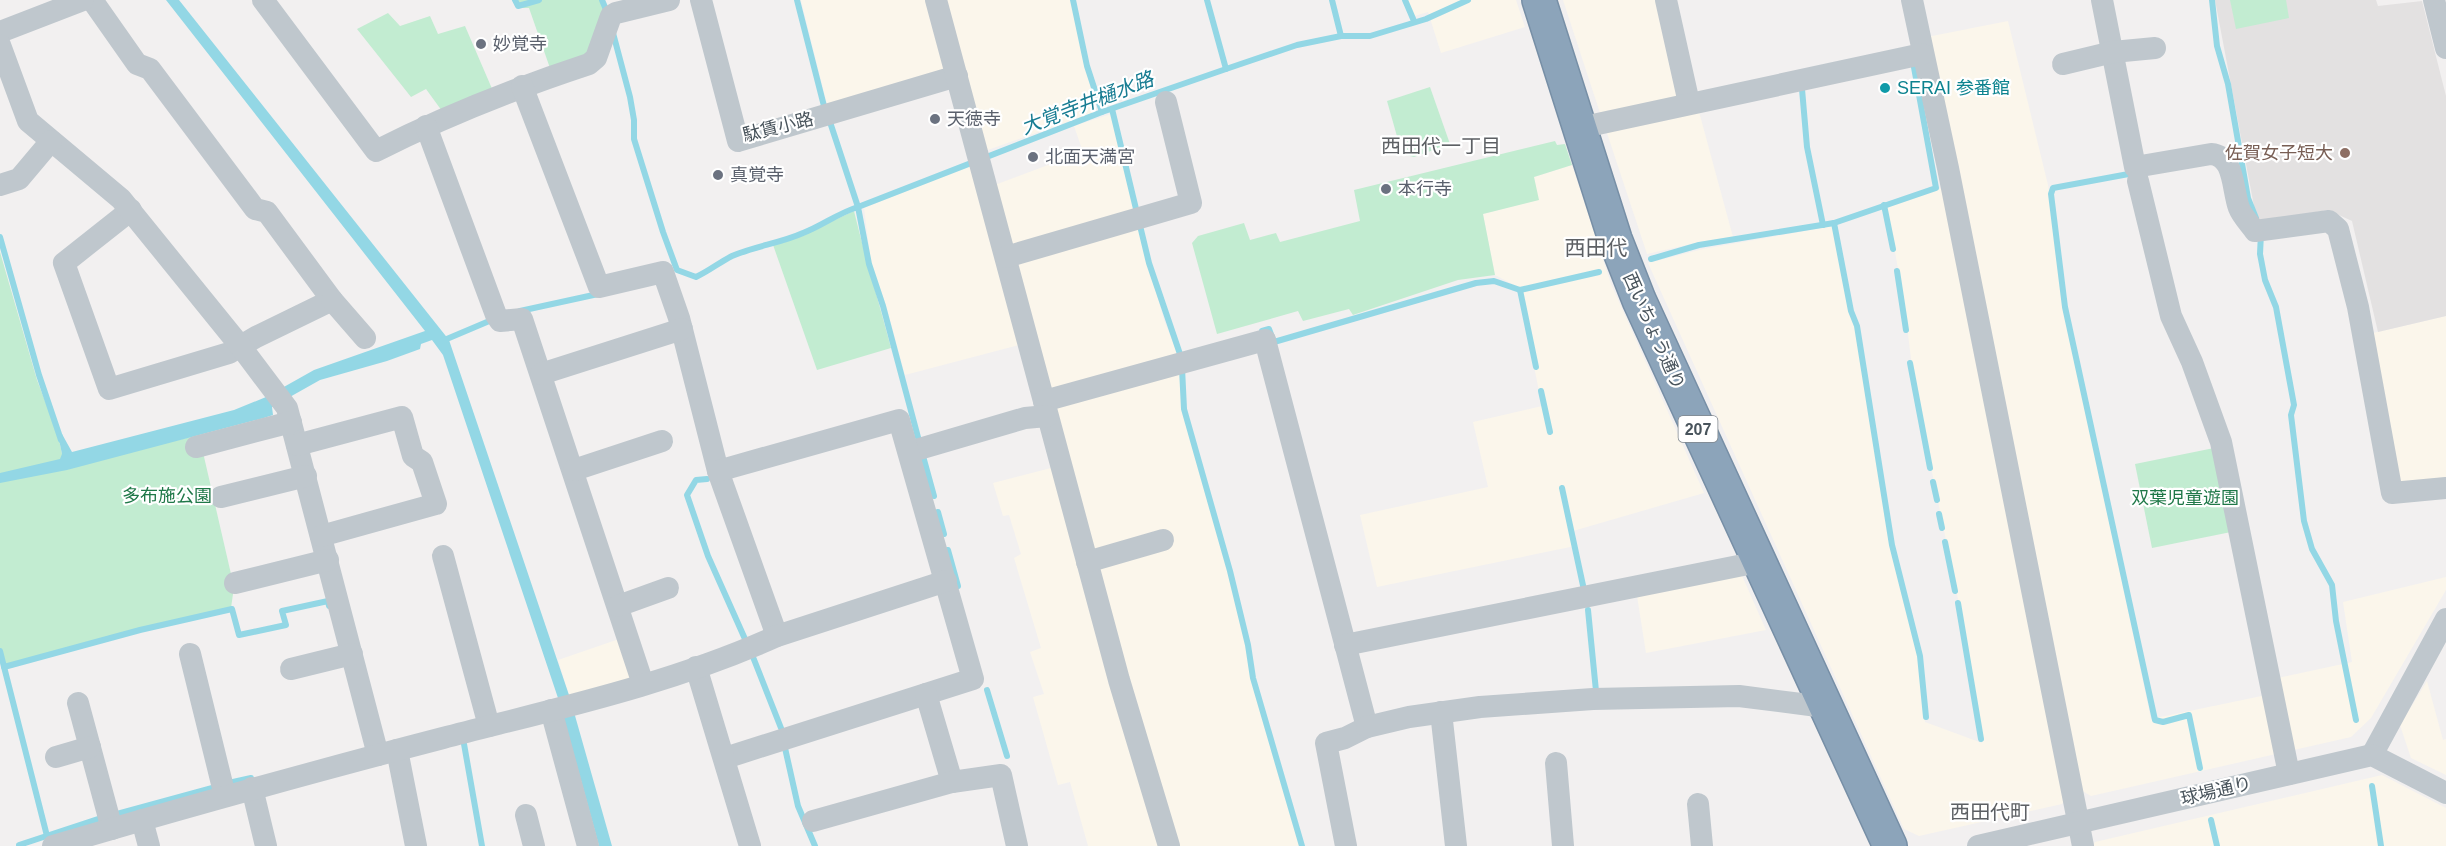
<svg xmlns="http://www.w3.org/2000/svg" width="2446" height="846" viewBox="0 0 2446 846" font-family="Arial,'Noto Sans JP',sans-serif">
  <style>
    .commercial { fill: #fbf6eb }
    .education { fill: #e3e1e1 }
    .green { fill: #c2ecd1 }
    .water { fill: #93d7e5 }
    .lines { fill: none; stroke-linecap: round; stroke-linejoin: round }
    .stream { stroke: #93d7e5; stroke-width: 6 }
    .highway-casing { stroke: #778fa6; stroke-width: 36 }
    .minor { stroke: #bfc7cd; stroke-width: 22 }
    .highway { stroke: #8ca4ba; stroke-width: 33 }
    .worship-dot { fill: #6b7280; stroke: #fff; stroke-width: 2 }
    .culture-dot { fill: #0f9aa8; stroke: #fff; stroke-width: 2 }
    .education-dot { fill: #8d6e63; stroke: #fff; stroke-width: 2 }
    .labels { text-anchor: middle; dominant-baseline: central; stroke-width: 4.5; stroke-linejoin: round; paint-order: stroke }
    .shield { fill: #fff; stroke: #80878d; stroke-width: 1.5 }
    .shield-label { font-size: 16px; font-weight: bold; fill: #49545c }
    .worship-label { font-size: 18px; fill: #5b616d; stroke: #fff; text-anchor: start }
    .culture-label { font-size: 18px; fill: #0d838f; stroke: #fff; text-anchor: start }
    .street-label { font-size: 18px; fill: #49545c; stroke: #fff }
    .education-label { font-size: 18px; fill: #785e54; stroke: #fff; text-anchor: end }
    .park-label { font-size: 18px; fill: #1f7848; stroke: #fff }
    .water-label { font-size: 20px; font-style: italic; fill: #177c92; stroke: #fff }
    .neighbourhood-label { font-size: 20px; fill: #5d6064; stroke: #fff }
    .quarter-label { font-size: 21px; fill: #5d6064; stroke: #fff }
  </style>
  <rect width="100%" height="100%" fill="#f2f0f0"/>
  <g class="commercial">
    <polygon points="801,0 931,0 950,72 828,108"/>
    <polygon points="941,0 1073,0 1094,105 1092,113 982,152"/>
    <polygon points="1405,0 1516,0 1525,27 1441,53 1428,12 1411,17"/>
    <polygon points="1563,0 1661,0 1682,98 1601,116"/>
    <polygon points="2008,21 2048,185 2063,305 2151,719 2276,693 2273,679 2352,662 2343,602 2446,577 2446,590 2371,718 2351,737 2091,796 2079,789 1927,37"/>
    <polygon points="1698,108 1733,237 1700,242 1647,254 1606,130"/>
    <polygon points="1111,114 1133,196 1148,263 1164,320 1178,355 1182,409 1228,569 1247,645 1251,680 1301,846 1173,846 992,186 1083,152 1074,126"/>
    <polygon points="976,163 1023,344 905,375 886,305 871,263 864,208"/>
    <polygon points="1572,165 1611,284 1704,493 1573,531 1575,546 1377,587 1360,515 1488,487 1473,422 1542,406 1518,287 1495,275 1483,214 1538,200 1534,177"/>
    <polygon points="1945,187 2068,793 2062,804 1919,836 1904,829 1648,263 1703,249 1833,226 1850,312 1856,327 1890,545 1918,656 1925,722 1982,743 1967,643 1914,384 1905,309 1887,206"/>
    <polygon points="2446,316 2446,483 2394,488 2369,334"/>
    <polygon points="1055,467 1163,846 1088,846 1070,782 1058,785 1033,697 1044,694 1030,652 1041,648 1014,558 1021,554 1009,515 1003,516 993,483"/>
    <polygon points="1736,562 1766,630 1646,653 1635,583"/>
    <polygon points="622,638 635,679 570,698 558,660"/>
    <polygon points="2427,681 2443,740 2446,739 2446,775 2411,758 2400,725"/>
    <polygon points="2382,775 2446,808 2446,846 2093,846 2095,842"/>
  </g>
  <polygon class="education" points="2215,0 2376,0 2378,6 2422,1 2446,96 2446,316 2378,332 2352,221 2328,210 2257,222"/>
  <g class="green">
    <polygon points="517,0 600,0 605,13 588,59 551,71 529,8 520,8"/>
    <polygon points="2230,0 2286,0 2289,18 2236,29"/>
    <polygon points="388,13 400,26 430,16 438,34 465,26 493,91 442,111 426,89 411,97 357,29"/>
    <polygon points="1430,87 1450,144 1414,157 1402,154 1387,101"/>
    <polygon points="1555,141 1557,145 1565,144 1572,165 1534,177 1539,200 1483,214 1495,275 1458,280 1353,315 1349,309 1303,321 1298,311 1217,334 1192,243 1198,236 1244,223 1250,240 1276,233 1280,242 1360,221 1354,190"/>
    <path d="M854 211C865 257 879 302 891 348L817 370 772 242 811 231Z"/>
    <polygon points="0,252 37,380 58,435 62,454 157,445 199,435 234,587 231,608 2,666 0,652"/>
    <polygon points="2219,447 2236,531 2152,548 2135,464"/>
  </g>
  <polygon class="water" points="166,0 179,0 449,340 570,698 612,846 599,846 559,701 443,355 432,340 421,344 420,349 387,361 320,380 272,407 273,415 264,418 67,470 0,483 0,473 60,459 62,454 58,435 62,434 72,452 234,410 266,397 314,370 425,331"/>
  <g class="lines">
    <g class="stream">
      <polyline points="515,0 518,6 539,0"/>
      <polyline points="602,0 607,12"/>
      <polyline points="797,0 825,110"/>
      <polyline points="1073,0 1087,66 1102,112"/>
      <polyline points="1207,0 1226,69"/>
      <polyline points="1332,0 1341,36"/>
      <polyline points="1405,0 1414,21"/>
      <polyline points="2212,0 2217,46 2228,84 2248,198 2256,218"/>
      <path d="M613 33 630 97 634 120V139L663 232 677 270 696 277C709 271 720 262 732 256 755 246 781 243 803 233 822 226 838 213 858 207L869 264 883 306 919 441"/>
      <polyline points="1802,89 1807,147 1823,225"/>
      <polyline points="1112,109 1149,263 1181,357"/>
      <polyline points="829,119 858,207 1102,112 1226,69 1297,45 1341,36 1370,36 1426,19 1468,0"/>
      <polyline points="2227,156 2241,153"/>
      <polyline points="2134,173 2053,188 2051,194 2065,307 2155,720 2163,722 2189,715 2200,768"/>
      <polyline points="1884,205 1893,249"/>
      <polyline points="1834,223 1851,311 1857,326 1892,545 1920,656 1926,717"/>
      <polyline points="2261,233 2260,254 2265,280 2276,307 2294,405 2291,415 2304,521 2312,549 2332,585 2336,621 2356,720"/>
      <polyline points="0,237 39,375 61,440"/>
      <polyline points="1651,259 1699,245 1834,223 1936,188 1913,62"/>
      <polyline points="1897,271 1906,330"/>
      <polyline points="1520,290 1536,367"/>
      <polyline points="520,311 598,294"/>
      <polyline points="1262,331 1269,329 1274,342 1476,283 1494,281 1520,290 1599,272"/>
      <polyline points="442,341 494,319"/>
      <polyline points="1910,363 1930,468"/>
      <polyline points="1182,368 1184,409 1230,571 1248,645 1253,678 1302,846"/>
      <polyline points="1541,391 1550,432"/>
      <polyline points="923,456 934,496"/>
      <polyline points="707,479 696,480 687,495 708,556 745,639"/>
      <polyline points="1933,482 1937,500"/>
      <polyline points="1562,488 1584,590"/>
      <polyline points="938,512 944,534"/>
      <polyline points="1939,514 1942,528"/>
      <polyline points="1945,542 1955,591"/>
      <polyline points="948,550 958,586"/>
      <polyline points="1958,603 1981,739"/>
      <polyline points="1588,610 1596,691"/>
      <polyline points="0,651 47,836"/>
      <polyline points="753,657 781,728"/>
      <polyline points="4,667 140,630 232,609 239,635 286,625 282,611 328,601 329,606"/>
      <polyline points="987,690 1007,756"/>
      <polyline points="464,744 482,846"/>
      <polyline points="785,748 798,806 815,846"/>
      <polyline points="233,782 251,778"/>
      <polyline points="2372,786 2381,846"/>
      <polyline points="117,814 216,787"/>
      <polyline points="2211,820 2217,846"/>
      <polyline points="19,845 101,818"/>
    </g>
    <g class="highway-casing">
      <polyline id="highway" points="1539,0 1615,239 1639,300 1890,846"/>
    </g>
    <g class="minor">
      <polyline points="92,0 137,64 150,69 255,209 267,212 332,300 256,337 229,353 109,389 64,263 131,210"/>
      <path d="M263 0 376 151C445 116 516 88 589 64L596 58 611 16 616 13 669 0"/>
      <polyline points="701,0 738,141 957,76"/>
      <polyline points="936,0 1119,680 1169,846"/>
      <polyline points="1666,0 1689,103"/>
      <polyline points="1912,0 1948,168 2083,846"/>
      <path d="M2102 0 2135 167 2211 154C2235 156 2232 189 2239 208 2242 216 2250 224 2255 231L2329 221 2338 229 2358 307 2392 493 2446 488"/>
      <polyline points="2434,0 2446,48"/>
      <polyline points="0,32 83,0"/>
      <polyline points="0,45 28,121 121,199 241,347 287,408 378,755"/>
      <polyline points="2063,64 2113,52 2155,48"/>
      <polyline points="522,86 599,287 663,272 679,318 718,471 777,636"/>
      <polyline points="426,126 496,315 500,321 522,319 643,684"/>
      <polyline points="1579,128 1922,54"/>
      <polyline points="2138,181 2171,316 2192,362 2221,442 2289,774"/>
      <polyline points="0,185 19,179 51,141"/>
      <polyline points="1006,257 1191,203 1166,102"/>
      <polyline points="332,300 365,338"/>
      <polyline points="541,374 682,329"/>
      <polyline points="1044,401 1265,340 1367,727 1345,738 1326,743 1346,846"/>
      <polyline points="297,445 402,417 413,456 422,462 436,504 321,536"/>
      <polyline points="196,447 291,422"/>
      <polyline points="909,452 1025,418 1047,416"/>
      <polyline points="574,470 662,441"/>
      <polyline points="718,471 899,420 973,679 725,758"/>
      <polyline points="221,497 306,476"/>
      <polyline points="443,556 489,726"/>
      <polyline points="1087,562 1163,540"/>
      <polyline points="235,583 328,560"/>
      <polyline points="618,606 668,588"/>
      <polyline points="1345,645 1758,562"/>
      <polyline points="190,654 225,796"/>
      <polyline points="696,667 750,846"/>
      <polyline points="291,669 352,654"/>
      <polyline points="926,694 952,782"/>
      <polyline points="78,703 112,829"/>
      <polyline points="551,710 588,846"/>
      <polyline points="1441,712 1456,846"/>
      <polyline points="1367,727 1409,717 1480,707 1593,699 1739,696 1825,707"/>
      <polyline points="397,750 416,846"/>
      <polyline points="2372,755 2446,619"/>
      <polyline points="56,757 90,747"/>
      <polyline points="1556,763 1563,846"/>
      <polyline points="252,788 266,846"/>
      <polyline points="1698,804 1702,846"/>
      <polyline points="526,815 534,846"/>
      <polyline points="142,820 149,846"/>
      <polyline points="813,821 952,782 1001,775 1017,846"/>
      <path d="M53 846C183 808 312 772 443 738 555 709 671 684 777 636L946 581"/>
      <polyline points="1978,846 2372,755 2446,793"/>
    </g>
    <use href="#highway" class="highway"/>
  </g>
  <g class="worship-dot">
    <circle cx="481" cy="44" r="6"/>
    <circle cx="935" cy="119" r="6"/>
    <circle cx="1033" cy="157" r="6"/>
    <circle cx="718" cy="175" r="6"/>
    <circle cx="1386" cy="189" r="6"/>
  </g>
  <circle class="culture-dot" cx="1885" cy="88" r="6"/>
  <circle class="education-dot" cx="2345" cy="153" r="6"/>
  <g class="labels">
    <rect class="shield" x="1678.5" y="416" width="39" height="26" rx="4.5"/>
    <g class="shield-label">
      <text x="1698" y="429">207</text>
    </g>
    <g class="worship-label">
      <text x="493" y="44">妙覚寺</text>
      <text x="947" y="119">天徳寺</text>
      <text x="1045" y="157">北面天満宮</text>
      <text x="730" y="175">真覚寺</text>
      <text x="1398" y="189">本行寺</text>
    </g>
    <g class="culture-label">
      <text x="1897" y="88">SERAI 参番館</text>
    </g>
    <g class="street-label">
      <text transform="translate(778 127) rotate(-14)">駄賃小路</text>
      <text transform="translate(1654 331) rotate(66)">西いちょう通り</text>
      <text transform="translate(2216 791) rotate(-13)">球場通り</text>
    </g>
    <g class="education-label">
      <text x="2333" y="153">佐賀女子短大</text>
    </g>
    <g class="park-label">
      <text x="167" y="496">多布施公園</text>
      <text x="2185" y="498">双葉児童遊園</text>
    </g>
    <g class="water-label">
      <text transform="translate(1087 103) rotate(-21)">大覚寺井樋水路</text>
    </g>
    <g class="neighbourhood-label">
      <text x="1441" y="146">西田代一丁目</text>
      <text x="1990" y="812">西田代町</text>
    </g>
    <g class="quarter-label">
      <text x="1596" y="247">西田代</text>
    </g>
  </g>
</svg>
